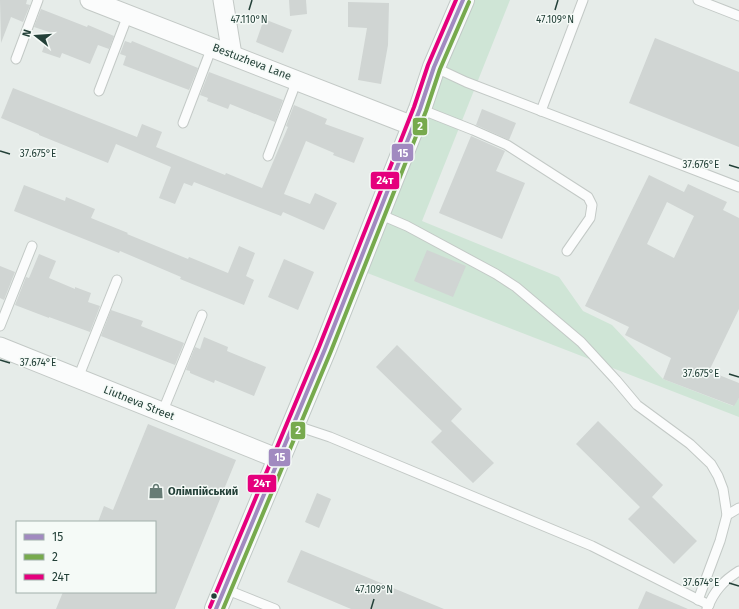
<svg xmlns="http://www.w3.org/2000/svg" width="739" height="609" viewBox="0 0 739 609" font-family="'Fira Sans',sans-serif">
  <style>
    .green { fill: #cfe5d6 }
    .building { fill: #d0d5d3; fill-rule: evenodd }
    .lines { fill: none; stroke-linecap: round; stroke-linejoin: round }
    .service-casing { stroke: #c3c9c6; stroke-width: 11 }
    .minor-casing { stroke: #c3c9c6; stroke-width: 21 }
    .secondary-casing { stroke: #c1c9c6; stroke-width: 24 }
    .service { stroke: #fbfcfc; stroke-width: 9 }
    .minor { stroke: #fbfcfc; stroke-width: 19 }
    .secondary { stroke: #fbfcfc; stroke-width: 22 }
    .bus-1-casing { stroke: #f5faf7; stroke-width: 7 }
    .bus-2-casing { stroke: #f5faf7; stroke-width: 7 }
    .bus-3-casing { stroke: #f5faf7; stroke-width: 7 }
    .bus-1 { stroke: #a18ac0; stroke-width: 4 }
    .bus-2 { stroke: #77aa4d; stroke-width: 4 }
    .bus-3 { stroke: #e5007d; stroke-width: 4 }
    .ticks { fill: none; stroke: #234038; stroke-width: 1.5 }
    .bus-dot { fill: #234038; stroke: #f5faf7; stroke-width: 1.5 }
    .labels { text-anchor: middle; dominant-baseline: central; stroke-width: 3; stroke-linejoin: round; paint-order: stroke }
    .street-label { font-size: 11px; fill: #234038; stroke: #f5faf7 }
    .poi-label { font-size: 11px; font-weight: bold; fill: #234038; stroke: #f5faf7; text-anchor: start }
    .ticks-label { font-size: 10px; text-anchor: middle; fill: #234038; stroke: #f5faf7; stroke-width: 3; stroke-linejoin: round; paint-order: stroke }
    .line-badge { stroke: #f5faf7; stroke-width: 1.5 }
    .badge-label { font-size: 11px; text-anchor: middle; font-weight: bold; fill: #fff }
  </style>
  <rect width="100%" height="100%" fill="#e6ece9"/>
  <polygon class="green" points="463,0 510,0 422,221 559,277 583,311 612,325 663,379 733,406 739,398 739,417 357,269"/>
  <g class="building">
    <polygon points="0,0 27,0 26,4 30,5 23,22 11,17 1,43"/>
    <polygon points="289,0 306,0 307,14 290,16"/>
    <polygon points="348,2 389,3 388,45 381,84 358,80 367,28 348,27"/>
    <polygon points="41,9 87,27 88,25 114,36 109,49 98,45 90,64 62,53 60,58 42,52 49,32 34,27"/>
    <polygon points="264,19 292,30 283,53 256,42"/>
    <polygon points="655,38 739,72 739,147 629,103"/>
    <polygon points="125,41 131,43 132,41 198,68 189,90 123,65 126,56 120,54"/>
    <polygon points="209,72 283,100 275,122 230,104 228,109 207,101 208,98 200,95"/>
    <polygon points="13,88 137,137 142,124 162,132 156,147 225,175 226,173 262,188 288,127 286,126 294,105 327,119 325,124 364,138 354,163 333,155 334,153 306,141 284,194 310,204 315,193 337,203 324,230 283,212 281,216 194,182 192,186 184,183 175,204 159,198 171,167 116,144 108,163 39,135 39,134 1,118"/>
    <polygon points="482,109 516,123 509,140 476,125"/>
    <polygon points="471,136 505,151 496,171 525,183 502,239 439,213"/>
    <path d="M649 175 684 192 688 184 727 202 723 210 739 218V309L709 371 739 383V398L734 406 663 379 671 358 625 335 629 327 585 306ZM667 202 694 216 674 258 647 244Z"/>
    <polygon points="24,185 65,201 66,197 95,209 91,218 128,233 127,234 188,259 189,257 228,273 239,246 255,253 246,276 254,280 244,305 180,279 181,277 120,251 119,253 14,211"/>
    <polygon points="427,250 466,266 453,297 414,281"/>
    <polygon points="39,254 56,261 49,278 75,289 75,287 91,293 88,302 100,306 90,332 49,317 49,318 15,305 26,277 29,278"/>
    <polygon points="284,259 314,272 298,310 268,297"/>
    <polygon points="0,266 15,272 4,300 0,298"/>
    <polygon points="111,310 143,321 141,326 184,343 175,365 101,336"/>
    <polygon points="204,337 228,347 227,351 266,367 254,396 215,380 214,383 190,373 190,371 186,370 195,347 200,349"/>
    <polygon points="397,345 462,409 451,421 494,463 473,483 431,442 442,431 376,367"/>
    <polygon points="598,421 663,485 652,497 697,541 674,564 628,519 640,507 576,444"/>
    <polygon points="148,424 236,460 175,609 56,609 63,592 155,592 155,522 98,522 104,506 113,510"/>
    <polygon points="317,493 331,499 319,528 305,522"/>
    <polygon points="301,550 444,609 351,609 287,582"/>
    <polygon points="646,591 688,609 638,609"/>
  </g>
  <g class="lines">
    <g class="service-casing">
      <g id="service">
        <polyline points="698,0 739,16"/>
        <polyline points="16,59 38,0"/>
        <polyline points="434,67 466,82 739,187"/>
        <polyline points="99,91 128,15"/>
        <polyline points="420,109 473,130 507,145 588,197 592,205 590,218 567,251"/>
        <polyline points="541,111 583,0"/>
        <polyline points="183,123 212,47"/>
        <polyline points="268,156 297,80"/>
        <polyline points="379,214 407,226 496,274 516,287 581,342 616,380 637,405 690,444 711,464 718,476 723,489 727,515 720,541 698,600"/>
        <polyline points="0,326 32,246"/>
        <polyline points="78,378 117,280"/>
        <polyline points="162,413 202,315"/>
        <polyline points="294,425 330,437 592,546 709,605"/>
        <polyline points="727,515 739,508"/>
        <polyline points="225,589 275,609"/>
        <path d="M707 609C714 591 723 581 739 571"/>
      </g>
    </g>
    <g class="minor-casing">
      <g id="minor">
        <polyline points="90,0 413,126"/>
        <polyline points="223,0 232,55"/>
        <polyline points="0,347 279,459"/>
      </g>
    </g>
    <g class="secondary-casing">
      <polyline id="secondary" points="216,609 325,349 420,109 434,67 463,0"/>
    </g>
    <use href="#service" class="service"/>
    <use href="#minor" class="minor"/>
    <use href="#secondary" class="secondary"/>
    <g class="bus-1-casing">
      <polyline id="bus-1" points="216,609 325,349 420,109 434,67 463,0"/>
    </g>
    <g class="bus-2-casing">
      <polyline id="bus-2" points="223,609 331,351 426,111 440,69 469,2"/>
    </g>
    <g class="bus-3-casing">
      <polyline id="bus-3" points="210,607 319,347 414,107 428,65 456,0"/>
    </g>
    <use href="#bus-1" class="bus-1"/>
    <use href="#bus-2" class="bus-2"/>
    <use href="#bus-3" class="bus-3"/>
  </g>
  <path class="ticks" d="M249 10 252 0M555 10 558 0M0 151 10 154M729 165 739 168M0 360 10 363M729 374 739 377M729 583 739 586M371 609 374 599"/>
  <defs>
    <g id="shop-bare" transform="scale(1.2)"><path d="M-5-2.5h2.3a2.7 3.5 0 0 1 5.4 0H5L5.5 6h-11ZM-1.5-2.5h3a1.5 2.3 0 0 0-3 0Z" fill="#677c76" stroke="#f5faf7" stroke-width="2.5" paint-order="stroke"/></g>
  </defs>
  <g fill-rule="evenodd">
    <use href="#shop-bare" x="156" y="491"/>
  </g>
  <circle class="bus-dot" cx="214" cy="596" r="3.5"/>
  <g class="labels">
    <g class="street-label">
      <text transform="translate(252 62) rotate(21)">Bestuzheva Lane</text>
      <text transform="translate(139 403) rotate(22)">Liutneva Street</text>
    </g>
    <g class="poi-label">
      <text x="168" y="491">Олімпійський</text>
    </g>
  </g>
  <g class="ticks-label">
    <text x="249" y="23">47.110°N</text>
    <text x="555" y="23">47.109°N</text>
    <text x="38" y="157">37.675°E</text>
    <text x="701" y="168">37.676°E</text>
    <text x="38" y="366">37.674°E</text>
    <text x="701" y="377">37.675°E</text>
    <text x="701" y="586">37.674°E</text>
    <text x="374" y="593">47.109°N</text>
  </g>
  <g class="line-badge">
    <rect x="412" y="117" width="16" height="19" rx="4" fill="#77aa4d"/>
    <rect x="391" y="143" width="23" height="19" rx="4" fill="#a18ac0"/>
    <rect x="370" y="171" width="30" height="19" rx="4" fill="#e5007d"/>
    <rect x="290" y="421" width="16" height="19" rx="4" fill="#77aa4d"/>
    <rect x="268" y="448" width="23" height="19" rx="4" fill="#a18ac0"/>
    <rect x="247" y="474" width="30" height="19" rx="4" fill="#e5007d"/>
  </g>
  <g class="badge-label">
    <text x="420" y="130">2</text>
    <text x="403" y="157">15</text>
    <text x="385" y="184">24т</text>
    <text x="298" y="434">2</text>
    <text x="280" y="461">15</text>
    <text x="262" y="487">24т</text>
  </g>
  <rect x="16" y="521" width="140" height="72" fill="#f5faf7" stroke="#a1b0ab"/>
  <rect x="24" y="534" width="20" height="6" fill="#a18ac0" stroke="#a1b0ab"/>
  <text x="52" y="541" font-size="12" fill="#234038">15</text>
  <rect x="24" y="554" width="20" height="6" fill="#77aa4d" stroke="#a1b0ab"/>
  <text x="52" y="561" font-size="12" fill="#234038">2</text>
  <rect x="24" y="574" width="20" height="6" fill="#e5007d" stroke="#a1b0ab"/>
  <text x="52" y="581" font-size="12" fill="#234038">24т</text>
  <g transform="translate(36 36) rotate(287)" stroke="#f5faf7" stroke-width="3" paint-order="stroke">
  <path d="M0-3L7 15L0 10L-7 15Z" fill="#234038"/>
  <text y="-6" font-size="11" font-weight="bold" text-anchor="middle" fill="#234038">N</text>
  </g>
</svg>
